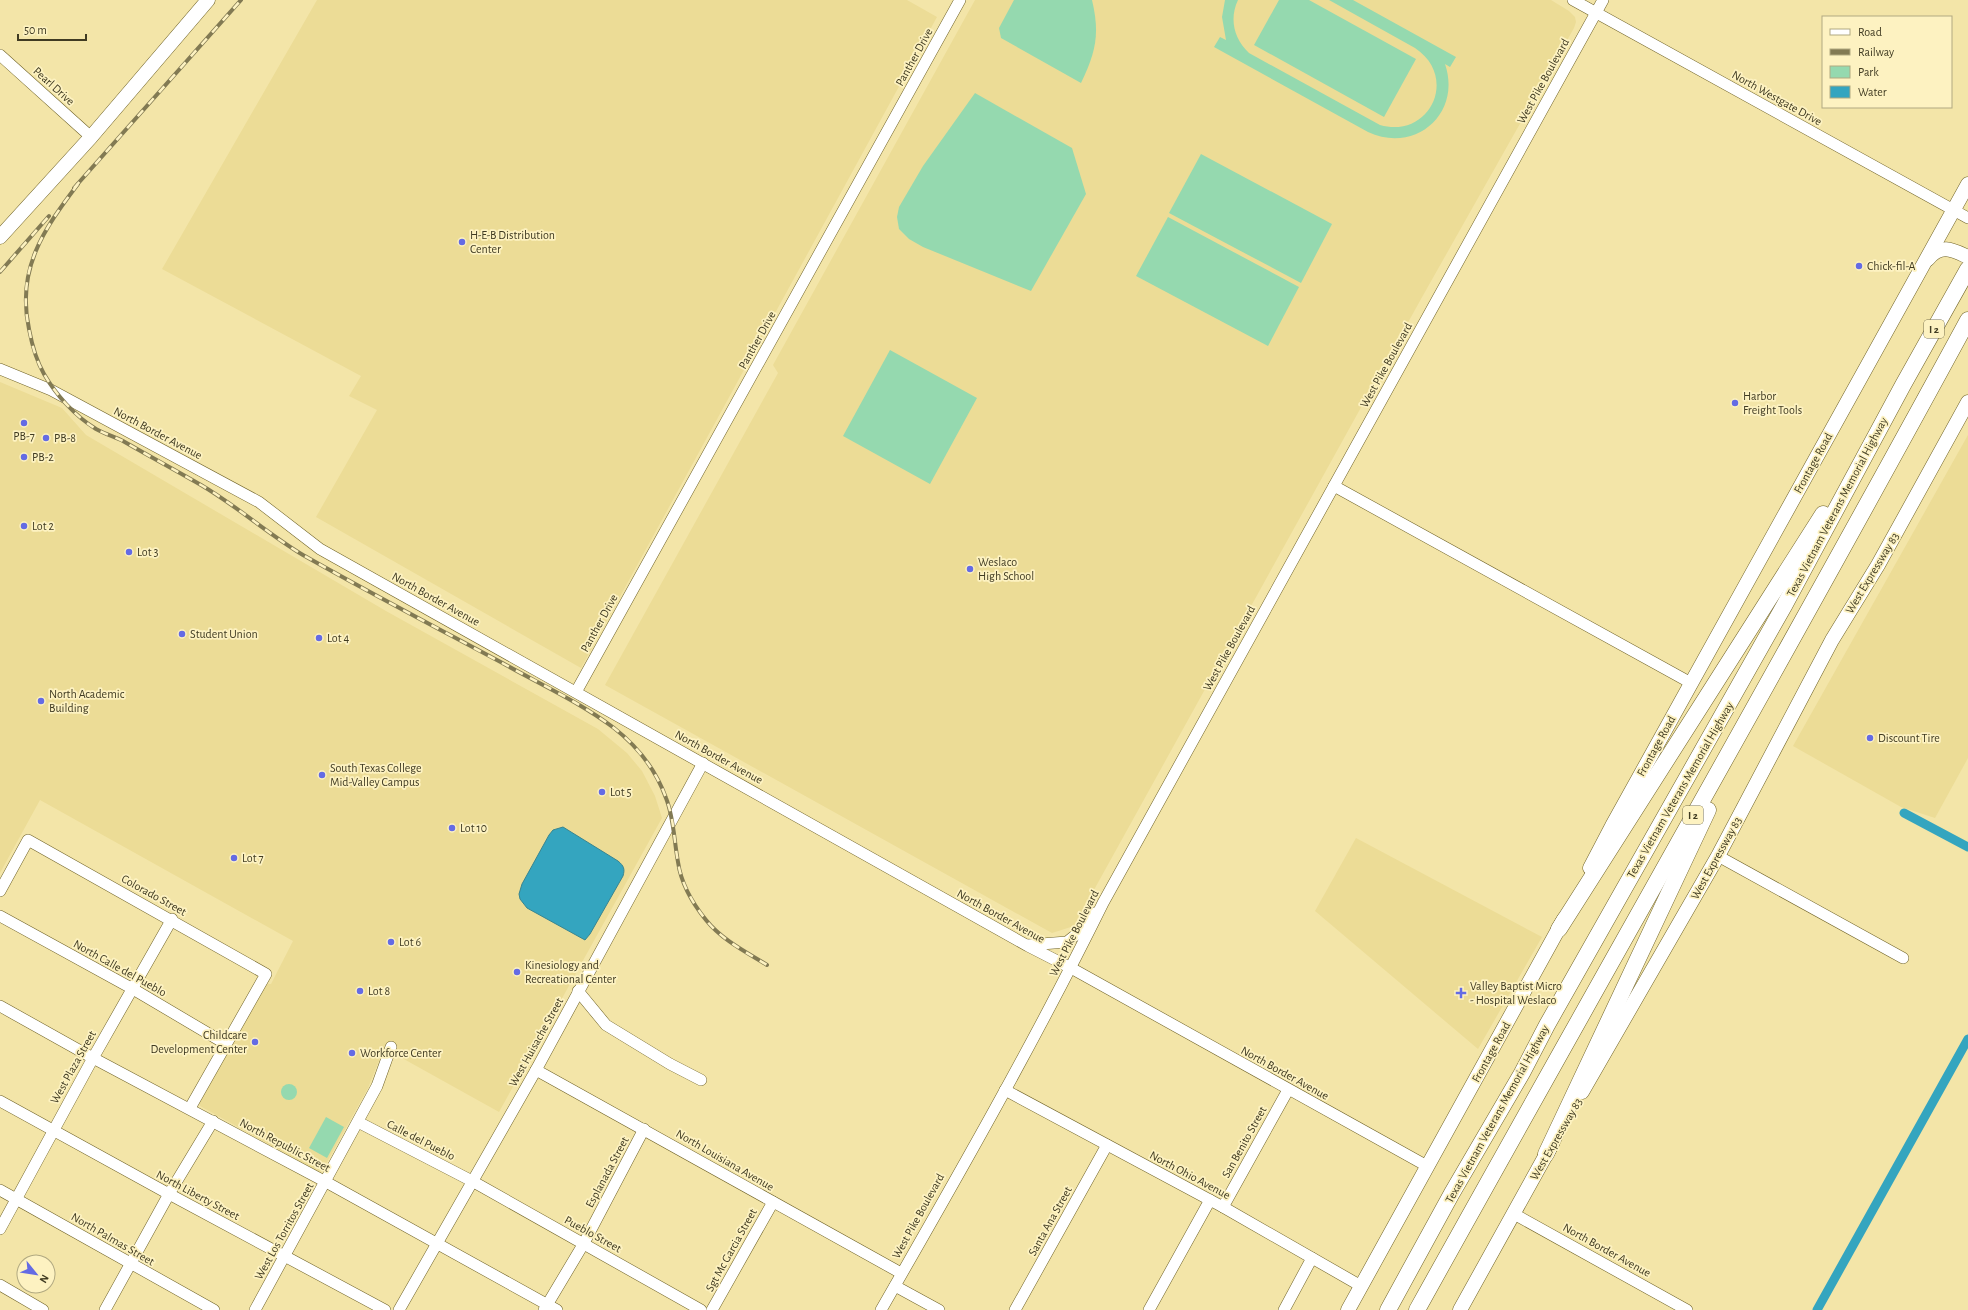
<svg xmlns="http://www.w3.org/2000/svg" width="1968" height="1310" viewBox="0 0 1968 1310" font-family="'Alegreya Sans',sans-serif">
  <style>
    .built { fill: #ecdc96 }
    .green { fill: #95d9af }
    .water { fill: #34a5bf; stroke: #388590 }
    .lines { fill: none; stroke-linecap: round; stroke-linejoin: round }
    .canal { stroke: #34a5bf; stroke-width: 9 }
    .minor-casing { stroke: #6f6227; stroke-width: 12 }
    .major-casing { stroke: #6f6227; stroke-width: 15 }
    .highway-casing { stroke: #6f6227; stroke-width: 17 }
    .minor { stroke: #fff; stroke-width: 11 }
    .major { stroke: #fff; stroke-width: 14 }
    .highway { stroke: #fff; stroke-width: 16 }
    .rail-casing { stroke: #827a53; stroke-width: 4 }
    .rail { stroke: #fdf2c1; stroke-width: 2.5; stroke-dasharray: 8; stroke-linecap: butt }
    .poi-dot { fill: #646be4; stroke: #fdf2c1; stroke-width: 1.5 }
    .labels { text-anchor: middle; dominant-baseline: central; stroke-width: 3.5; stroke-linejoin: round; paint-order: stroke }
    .shield { fill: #fdf2c1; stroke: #797252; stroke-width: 1 }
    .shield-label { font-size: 11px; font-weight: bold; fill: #403b22 }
    .street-label { font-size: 12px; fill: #403b22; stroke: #fdf2c1 }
    .poi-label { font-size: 12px; fill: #403b22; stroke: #fdf2c1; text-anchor: start }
  </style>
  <rect width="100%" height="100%" fill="#f3e5a8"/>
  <g class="built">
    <polygon points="317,0 907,0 937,17 581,668 316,517 377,410 349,396 361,376 162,269"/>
    <polygon points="975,0 1551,0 1569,11 1575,17 1576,22 1574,28 1421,299 1074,926 1052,933 605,685 778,373 773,365"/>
    <polygon points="0,382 62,408 86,435 386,611 598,729 627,753 642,771 655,796 662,818 499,1112 384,1048 368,1088 322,1171 319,1172 200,1106 199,1103 267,984 271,984 293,941 40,800 0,873"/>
    <polygon points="1968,435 1968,758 1935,818 1901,807 1793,746"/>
    <polygon points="1356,838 1542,937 1478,1049 1315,911"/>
  </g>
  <g class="green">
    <path d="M1014 0H1092C1100 34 1096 52 1081 83L1001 38 999 28Z"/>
    <path d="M1225 0H1238C1229 19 1234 39 1249 53L1380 125C1430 139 1459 77 1415 48L1329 0H1353L1456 57 1450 67 1445 64C1462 114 1415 154 1368 132L1214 47 1220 37 1226 40 1222 17Z"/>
    <polygon points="1279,0 1309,0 1416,59 1384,117 1254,45"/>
    <polygon points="975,93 1072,148 1086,194 1031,291 923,247 909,239 899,229 897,217 899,207 923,166"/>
    <polygon points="1201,154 1332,224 1301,283 1169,213"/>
    <polygon points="1168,217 1299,287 1268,346 1136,276"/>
    <polygon points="890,350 977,398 930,484 843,436"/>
    <circle cx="289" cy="1092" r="8"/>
    <polygon points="326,1117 344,1127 327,1158 309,1148"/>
  </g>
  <path class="water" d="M563 827 618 861C624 866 625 869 623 876L590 934 585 940 527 908 520 899 519 894 522 884 549 835 553 830Z"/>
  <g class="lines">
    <g class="canal">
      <polyline points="1904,813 1968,847"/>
      <polyline points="1817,1310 1968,1039"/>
    </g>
    <g class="minor-casing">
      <g id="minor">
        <polyline points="1573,0 1968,218"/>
        <polyline points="0,55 91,137"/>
        <polyline points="0,369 51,390 259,502 320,549 1028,946 1071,968 1427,1166"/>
        <polyline points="1334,486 1691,683"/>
        <polyline points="576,692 960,0"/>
        <polyline points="1718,856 1903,958"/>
        <polyline points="0,891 28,840 266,974 190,1108"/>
        <polyline points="0,916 133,989 226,1044"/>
        <polyline points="1028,945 1067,942 1077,934 1094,913"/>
        <polyline points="578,991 606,1025 670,1064 701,1080"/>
        <polyline points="0,1006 93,1058 326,1182 557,1310"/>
        <polyline points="536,1070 901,1273"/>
        <polyline points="1005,1090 1223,1207 1361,1286"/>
        <polyline points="0,1101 169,1194 385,1310"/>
        <polyline points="358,1122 472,1181 701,1310"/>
        <polyline points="0,1190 214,1310"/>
        <polyline points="1223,1207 1288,1090"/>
        <polyline points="1514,1214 1687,1310"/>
        <polyline points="0,1229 93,1058 172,919"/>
        <polyline points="0,1285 43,1310"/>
        <polyline points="895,1286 939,1310"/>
        <polyline points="105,1310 169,1194 213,1121"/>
        <polyline points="255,1310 377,1086 391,1047"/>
        <polyline points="399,1310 536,1070 703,763"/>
        <polyline points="544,1310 584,1243 644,1129"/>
        <polyline points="712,1310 773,1202"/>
        <path d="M881 1310C958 1176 1035 1041 1103 903L1603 0"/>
        <polyline points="1015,1310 1107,1145"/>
        <polyline points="1149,1310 1210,1200"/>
        <polyline points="1284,1310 1312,1258"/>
      </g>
    </g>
    <g class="major-casing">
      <g id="major">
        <polyline points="0,237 91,137 208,0"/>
        <path d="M1928 259C1941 243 1953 250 1968 257"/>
        <polyline points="1590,868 1612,826 1968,184"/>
        <polyline points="1582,1092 1718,856 1832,640 1878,565 1968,402"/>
        <polyline points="1348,1310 1564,919"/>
        <polyline points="1460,1310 1552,1144"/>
      </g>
    </g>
    <g class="highway-casing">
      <g id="highway">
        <polyline points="1559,929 1823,514"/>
        <polyline points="1546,1154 1708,810"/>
        <polyline points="1388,1310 1452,1193 1522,1073 1547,1025 1784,606 1903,385 1968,269"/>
        <path d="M1417 1310C1600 980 1788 652 1968 320"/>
      </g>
    </g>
    <use href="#minor" class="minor"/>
    <use href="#major" class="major"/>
    <use href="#highway" class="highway"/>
    <g class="rail-casing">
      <g id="rail">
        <path d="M78 184C44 229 16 269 29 329 32 345 36 360 44 374 56 395 75 416 96 429 105 434 115 437 123 441 149 456 175 470 201 485 237 506 268 534 303 555 370 593 439 629 506 665 542 685 581 703 614 728 637 746 656 770 666 798 674 818 674 841 678 862 681 883 693 904 706 920 722 940 746 952 767 965"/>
        <polyline points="74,188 241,0"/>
        <polyline points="0,272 49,216"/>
      </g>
    </g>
    <use href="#rail" class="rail"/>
  </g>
  <g class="poi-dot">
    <circle cx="462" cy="242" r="4"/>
    <circle cx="1859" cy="266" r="4"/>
    <circle cx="1735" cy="403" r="4"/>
    <circle cx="24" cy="423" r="4"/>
    <circle cx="46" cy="438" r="4"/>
    <circle cx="24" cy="457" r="4"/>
    <circle cx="24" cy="526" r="4"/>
    <circle cx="129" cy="552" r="4"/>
    <circle cx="970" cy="569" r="4"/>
    <circle cx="182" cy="634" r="4"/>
    <circle cx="319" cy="638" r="4"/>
    <circle cx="41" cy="701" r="4"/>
    <circle cx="1870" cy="738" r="4"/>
    <circle cx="322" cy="775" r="4"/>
    <circle cx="602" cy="792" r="4"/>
    <circle cx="452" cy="828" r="4"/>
    <circle cx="234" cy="858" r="4"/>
    <circle cx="391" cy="942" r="4"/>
    <circle cx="517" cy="972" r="4"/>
    <circle cx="360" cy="991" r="4"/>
    <path d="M1459 987h4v4h4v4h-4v4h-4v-4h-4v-4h4z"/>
    <circle cx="255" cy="1042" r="4"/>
    <circle cx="352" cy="1053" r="4"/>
  </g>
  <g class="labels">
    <g class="shield">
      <rect x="1924" y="320" width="20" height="18" rx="3"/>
      <rect x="1683" y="806" width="20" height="18" rx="3"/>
    </g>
    <g class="shield-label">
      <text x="1934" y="329">I 2</text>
      <text x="1693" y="815">I 2</text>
    </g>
    <g class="street-label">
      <text transform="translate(914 57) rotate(-61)">Panther Drive</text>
      <text transform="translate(1543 81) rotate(-61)">West Pike Boulevard</text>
      <text transform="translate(54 86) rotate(42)">Pearl Drive</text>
      <text transform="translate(1777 98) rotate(29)">North Westgate Drive</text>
      <text transform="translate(757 340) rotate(-61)">Panther Drive</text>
      <text transform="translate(1386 365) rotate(-61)">West Pike Boulevard</text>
      <text transform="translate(158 433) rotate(28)">North Border Avenue</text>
      <text transform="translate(1813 463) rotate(-61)">Frontage Road</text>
      <text transform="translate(1837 507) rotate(-62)">Texas Vietnam Veterans Memorial Highway</text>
      <text transform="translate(1872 573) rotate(-59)">West Expressway 83</text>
      <text transform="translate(436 599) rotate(29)">North Border Avenue</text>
      <text transform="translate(599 623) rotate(-61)">Panther Drive</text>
      <text transform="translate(1229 648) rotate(-61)">West Pike Boulevard</text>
      <text transform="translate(1656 746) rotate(-61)">Frontage Road</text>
      <text transform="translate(719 757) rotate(29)">North Border Avenue</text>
      <text transform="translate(1680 790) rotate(-60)">Texas Vietnam Veterans Memorial Highway</text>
      <text transform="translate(1716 858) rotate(-61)">West Expressway 83</text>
      <text transform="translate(154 895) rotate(29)">Colorado Street</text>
      <text transform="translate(1001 916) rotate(29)">North Border Avenue</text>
      <text transform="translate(1074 933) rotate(-63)">West Pike Boulevard</text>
      <text transform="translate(120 968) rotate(29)">North Calle del Pueblo</text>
      <text transform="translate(536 1042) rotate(-61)">West Huisache Street</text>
      <text transform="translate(1491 1052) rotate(-61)">Frontage Road</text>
      <text transform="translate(73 1067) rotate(-61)">West Plaza Street</text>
      <text transform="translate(1285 1073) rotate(29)">North Border Avenue</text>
      <text transform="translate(1497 1114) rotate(-61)">Texas Vietnam Veterans Memorial Highway</text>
      <text transform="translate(1556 1139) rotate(-60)">West Expressway 83</text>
      <text transform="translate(421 1140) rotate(27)">Calle del Pueblo</text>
      <text transform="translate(1244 1142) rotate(-61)">San Benito Street</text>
      <text transform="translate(285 1145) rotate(28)">North Republic Street</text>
      <text transform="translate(725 1160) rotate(30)">North Louisiana Avenue</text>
      <text transform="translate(607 1172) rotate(-62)">Esplanada Street</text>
      <text transform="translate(1190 1175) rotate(28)">North Ohio Avenue</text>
      <text transform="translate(198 1195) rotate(28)">North Liberty Street</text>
      <text transform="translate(918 1216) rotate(-61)">West Pike Boulevard</text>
      <text transform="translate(1050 1221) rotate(-61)">Santa Ana Street</text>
      <text transform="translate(284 1231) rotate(-61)">West Los Torritos Street</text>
      <text transform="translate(593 1234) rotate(29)">Pueblo Street</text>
      <text transform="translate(113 1239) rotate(30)">North Palmas Street</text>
      <text transform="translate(731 1250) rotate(-61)">Sgt Mc Garcia Street</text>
      <text transform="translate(1607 1250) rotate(29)">North Border Avenue</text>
    </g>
    <g class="poi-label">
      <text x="470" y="235">H-E-B Distribution<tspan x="470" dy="14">Center</tspan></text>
      <text x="1867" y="266">Chick-fil-A</text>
      <text x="1743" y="396">Harbor<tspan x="1743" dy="14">Freight Tools</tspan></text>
      <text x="24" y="436" text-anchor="middle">PB-7</text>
      <text x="54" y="438">PB-8</text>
      <text x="32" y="457">PB-2</text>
      <text x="32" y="526">Lot 2</text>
      <text x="137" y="552">Lot 3</text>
      <text x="978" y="562">Weslaco<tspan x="978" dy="14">High School</tspan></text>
      <text x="190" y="634">Student Union</text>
      <text x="327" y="638">Lot 4</text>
      <text x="49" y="694">North Academic<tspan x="49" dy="14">Building</tspan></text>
      <text x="1878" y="738">Discount Tire</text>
      <text x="330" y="768">South Texas College<tspan x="330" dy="14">Mid-Valley Campus</tspan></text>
      <text x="610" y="792">Lot 5</text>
      <text x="460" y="828">Lot 10</text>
      <text x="242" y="858">Lot 7</text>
      <text x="399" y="942">Lot 6</text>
      <text x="525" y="965">Kinesiology and<tspan x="525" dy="14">Recreational Center</tspan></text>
      <text x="1470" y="986">Valley Baptist Micro<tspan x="1470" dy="14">- Hospital Weslaco</tspan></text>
      <text x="368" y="991">Lot 8</text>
      <text x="247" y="1035" text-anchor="end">Childcare<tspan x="247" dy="14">Development Center</tspan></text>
      <text x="360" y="1053">Workforce Center</text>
    </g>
  </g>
  <rect x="1822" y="16" width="130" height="92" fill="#fdf2c1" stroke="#b1a981"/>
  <rect x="1830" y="29" width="20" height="6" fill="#ffffff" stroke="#b1a981"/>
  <text x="1858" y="36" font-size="12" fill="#403b22">Road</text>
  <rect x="1830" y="49" width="20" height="6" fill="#827a53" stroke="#b1a981"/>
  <text x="1858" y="56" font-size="12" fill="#403b22">Railway</text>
  <rect x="1830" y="66" width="20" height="12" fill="#95d9af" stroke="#b1a981"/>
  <text x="1858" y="76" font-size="12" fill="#403b22">Park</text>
  <rect x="1830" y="86" width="20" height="12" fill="#34a5bf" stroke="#b1a981"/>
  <text x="1858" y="96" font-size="12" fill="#403b22">Water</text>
  <g transform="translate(36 1274) rotate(120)"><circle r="19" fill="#fdf2c1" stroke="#b1a981"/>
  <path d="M0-3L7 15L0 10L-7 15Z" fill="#646be4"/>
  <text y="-6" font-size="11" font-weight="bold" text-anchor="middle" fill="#403b22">N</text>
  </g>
  <path d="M18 34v6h68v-6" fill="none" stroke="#403b22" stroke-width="2"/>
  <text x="24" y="34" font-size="12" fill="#403b22" stroke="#fdf2c1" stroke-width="3" paint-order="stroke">50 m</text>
</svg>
